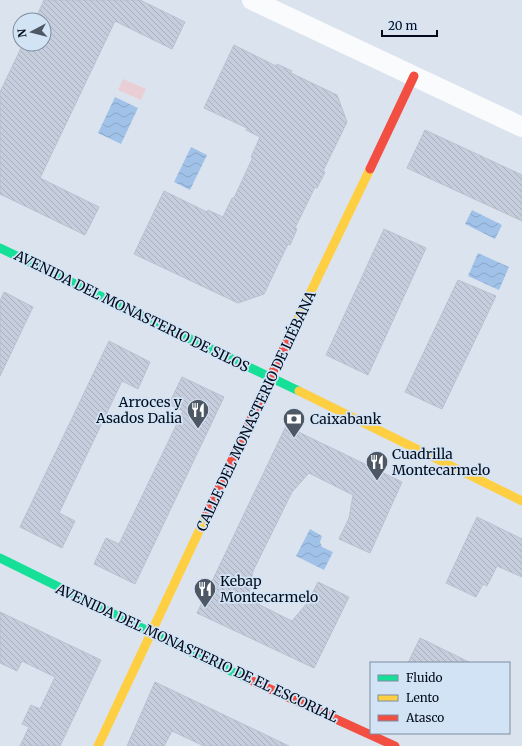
<svg xmlns="http://www.w3.org/2000/svg" width="522" height="746" viewBox="0 0 522 746" font-family="Merriweather,serif">
  <style>
    .pitch { fill: #eaced5 }
    .water { fill: url(#water-waves) }
    .building { fill: url(#building-back-hatch); stroke: #bac0cf }
    .lines { fill: none; stroke-linecap: round; stroke-linejoin: round }
    .street { stroke: #fafbfc; stroke-width: 20 }
    .fast { stroke: #16e098; stroke-width: 9 }
    .slow { stroke: #ffcf43; stroke-width: 9 }
    .jam { stroke: #f24e42; stroke-width: 9 }
    .labels { text-anchor: middle; dominant-baseline: central; stroke-width: 3.5; stroke-linejoin: round; paint-order: stroke }
    .street-label { font-size: 14px; fill: #020c1b; stroke: #d3e3f6 }
    .poi-label { font-size: 14px; fill: #020c1b; stroke: #d3e3f6; text-anchor: start }
  </style>
  <defs>
    <pattern id="water-waves" width="16" height="10" patternUnits="userSpaceOnUse"><rect width="16" height="10" fill="#a1c2e8"/><path d="M0 5q4-4 8 0t8 0" fill="none" stroke="#89a6c6"/></pattern>
    <pattern id="building-back-hatch" width="6" height="6" patternUnits="userSpaceOnUse"><rect width="6" height="6" fill="#c6cddd"/><path d="M-1 5l2 2M0 0l6 6M5-1l2 2" fill="none" stroke="#a8afbd"/></pattern>
  </defs>
  <rect width="100%" height="100%" fill="#dbe4ee"/>
  <polygon class="pitch" points="123,79 146,89 141,100 118,90"/>
  <g class="water">
    <polygon points="115,97 138,108 121,144 98,133"/>
    <polygon points="191,147 207,155 190,190 174,182"/>
    <polygon points="472,210 502,225 495,239 465,224"/>
    <polygon points="478,253 509,267 499,290 468,276"/>
    <polygon points="310,529 322,536 320,542 322,547 333,552 324,570 296,556"/>
  </g>
  <g class="building">
    <polygon points="44,0 140,0 185,22 172,49 115,21 40,178 99,207 85,235 0,194 0,92 23,44 44,44 44,20 35,20"/>
    <polygon points="234,45 276,66 277,64 292,71 291,73 337,95 347,122 323,171 325,172 317,188 315,187 295,228 297,229 290,245 288,244 264,294 238,303 134,254 164,191 207,212 208,210 223,217 232,198 234,198 253,157 251,157 260,137 246,130 247,128 204,108"/>
    <polygon points="425,130 522,175 522,221 407,168"/>
    <polygon points="384,229 426,248 368,375 326,355"/>
    <polygon points="458,280 496,296 442,409 405,392"/>
    <polygon points="4,292 33,307 0,376 0,301"/>
    <polygon points="109,341 150,362 138,389 122,381 59,513 75,521 62,548 20,527"/>
    <polygon points="182,377 224,397 135,584 94,564 106,538 119,544 183,411 169,404"/>
    <polygon points="286,426 402,482 370,553 339,539 349,518 353,495 309,473 292,492 253,571 248,599 292,621 308,602 318,582 349,597 314,668 197,613"/>
    <polygon points="477,517 522,539 522,577 497,566 487,586 483,584 476,597 446,583"/>
    <polygon points="0,612 101,660 60,746 20,746 29,727 22,724 31,705 40,709 55,677 22,661 17,671 0,663"/>
    <polygon points="420,638 471,663 408,663"/>
    <polygon points="155,682 289,746 204,746 172,731 164,746 127,746"/>
  </g>
  <g class="lines">
    <polyline class="street" points="252,0 522,127"/>
    <g class="fast">
      <polyline points="0,248 299,391"/>
      <polyline points="0,558 205,659 248,679"/>
    </g>
    <g class="slow">
      <polyline points="290,335 370,169"/>
      <polyline points="299,391 522,501"/>
      <polyline points="98,746 207,514"/>
    </g>
    <g class="jam">
      <polyline points="370,169 414,76"/>
      <polyline points="207,514 290,335"/>
      <polyline points="248,679 395,746"/>
    </g>
  </g>
  <defs>
    <g id="restaurant-pin" transform="scale(1.15)"><path d="M0 17L-7.5 6A9.5 9.5 0 1 1 7.5 6Z" fill="#4e5865" stroke="#d3e3f6"/><path d="M-5-6h1v4h1v-4h1v4h1v-4h1v5L-1.5 .5V6h-2V.5L-5-1ZM5-6V6H3V1.5H1.5Q1.5-4 5-6Z" fill="#fff"/></g>
    <g id="bank-pin" transform="scale(1.15)"><path d="M0 17L-7.5 6A9.5 9.5 0 1 1 7.5 6Z" fill="#4e5865" stroke="#d3e3f6"/><path d="M-6-4H6V4H-6ZM0-2.3a2.3 2.3 0 1 0 0 4.6a2.3 2.3 0 1 0 0-4.6Z" fill="#fff"/></g>
  </defs>
  <g fill-rule="evenodd">
    <use href="#restaurant-pin" x="198" y="410"/>
    <use href="#bank-pin" x="294" y="419"/>
    <use href="#restaurant-pin" x="377" y="462"/>
    <use href="#restaurant-pin" x="205" y="589"/>
  </g>
  <g class="labels">
    <g class="street-label">
      <text transform="translate(132 311) rotate(26)">AVENIDA DEL MONASTERIO DE SILOS</text>
      <text transform="translate(256 411) rotate(-65)">CALLE DEL MONASTERIO DE LIÉBANA</text>
      <text transform="translate(197 653) rotate(25)">AVENIDA DEL MONASTERIO DE EL ESCORIAL</text>
    </g>
    <g class="poi-label">
      <text x="182" y="402" text-anchor="end">Arroces y<tspan x="182" dy="16">Asados Dalia</tspan></text>
      <text x="310" y="419">Caixabank</text>
      <text x="392" y="454">Cuadrilla<tspan x="392" dy="16">Montecarmelo</tspan></text>
      <text x="220" y="581">Kebap<tspan x="220" dy="16">Montecarmelo</tspan></text>
    </g>
  </g>
  <rect x="370" y="662" width="140" height="72" fill="#d3e3f6" stroke="#7f8d9e"/>
  <rect x="378" y="675" width="20" height="6" fill="#16e098" stroke="#7f8d9e"/>
  <text x="406" y="682" font-size="12" fill="#020c1b">Fluido</text>
  <rect x="378" y="695" width="20" height="6" fill="#ffcf43" stroke="#7f8d9e"/>
  <text x="406" y="702" font-size="12" fill="#020c1b">Lento</text>
  <rect x="378" y="715" width="20" height="6" fill="#f24e42" stroke="#7f8d9e"/>
  <text x="406" y="722" font-size="12" fill="#020c1b">Atasco</text>
  <g transform="translate(32 32) rotate(263)"><circle r="19" fill="#d3e3f6" stroke="#7f8d9e"/>
  <path d="M0-3L7 15L0 10L-7 15Z" fill="#4e5865"/>
  <text y="-6" font-size="11" font-weight="bold" text-anchor="middle" fill="#020c1b">N</text>
  </g>
  <path d="M382 30v6h55v-6" fill="none" stroke="#020c1b" stroke-width="2"/>
  <text x="388" y="30" font-size="12" fill="#020c1b" stroke="#d3e3f6" stroke-width="3" paint-order="stroke">20 m</text>
</svg>
